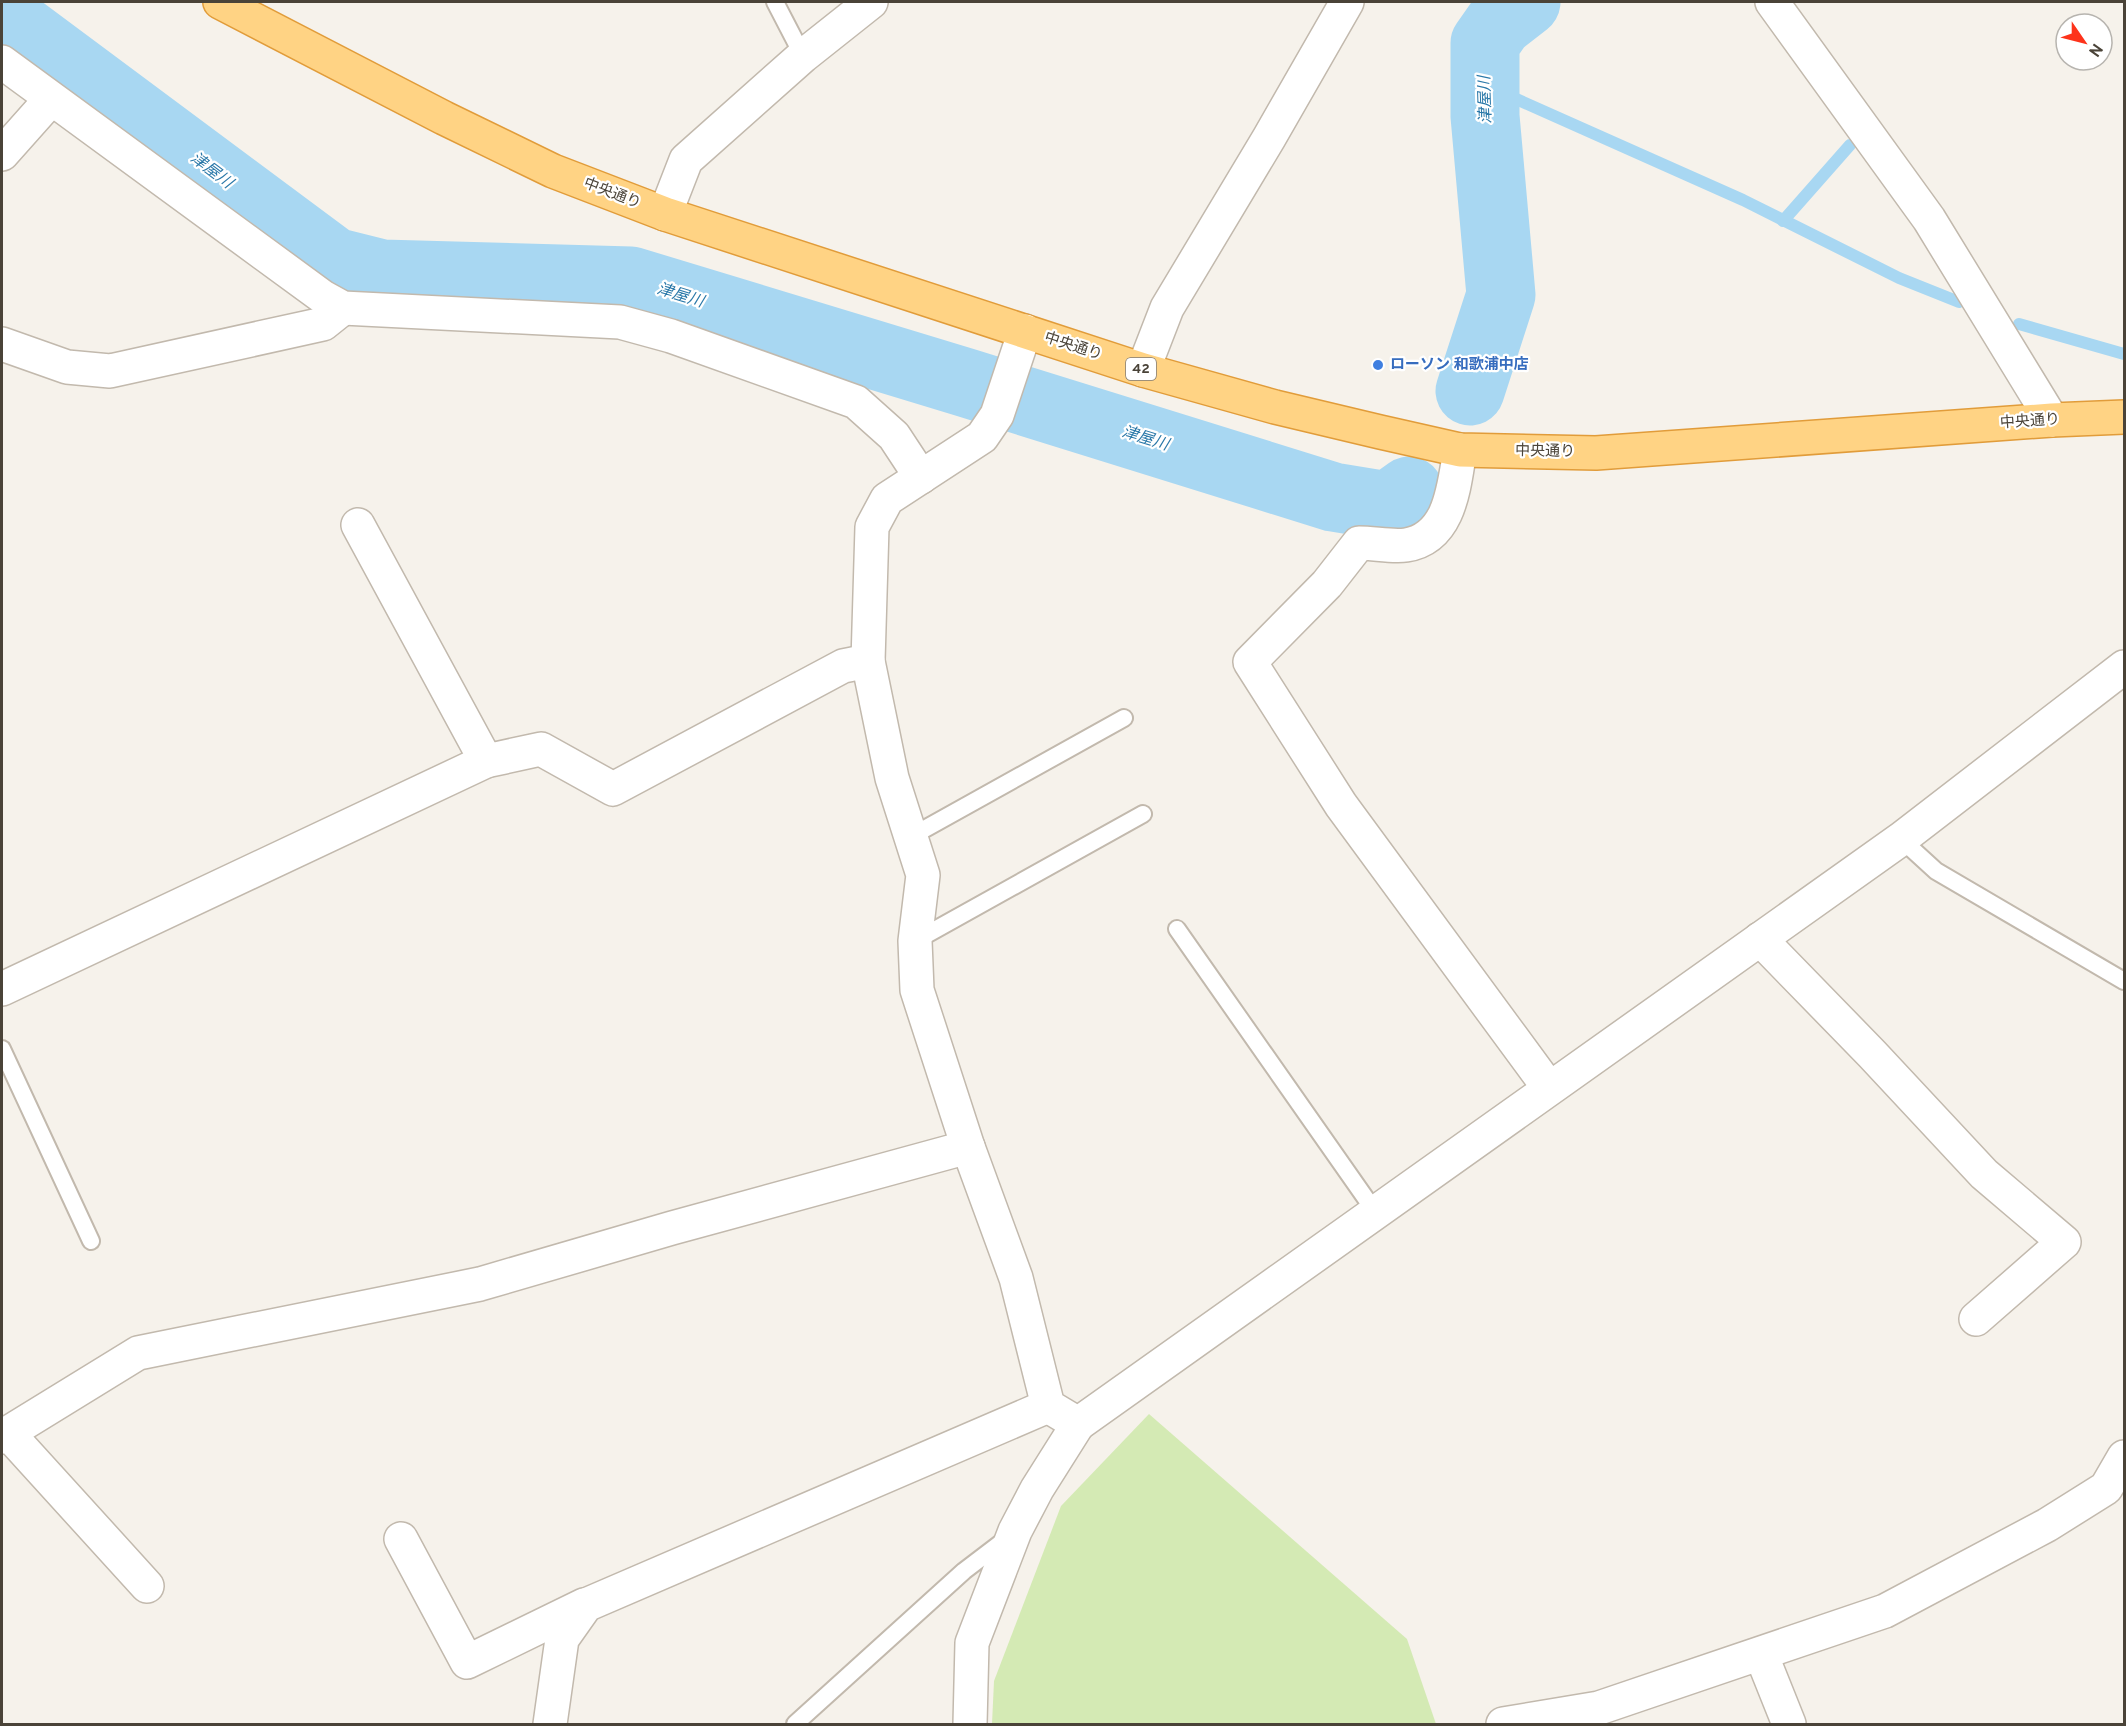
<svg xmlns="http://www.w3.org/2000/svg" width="2126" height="1726" viewBox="0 0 2126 1726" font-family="Overpass,'Noto Sans JP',sans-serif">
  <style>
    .green { fill: #d4eab4 }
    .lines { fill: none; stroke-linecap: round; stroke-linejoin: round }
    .stream { stroke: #a8d7f2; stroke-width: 12 }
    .river { stroke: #a8d7f2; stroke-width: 69 }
    .service-casing { stroke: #c2b9ad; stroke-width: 20 }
    .minor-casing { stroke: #c2b9ad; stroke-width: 36 }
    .trunk-casing { stroke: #e19c3a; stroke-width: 36 }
    .service { stroke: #fff; stroke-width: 16 }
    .minor { stroke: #fff; stroke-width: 33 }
    .trunk { stroke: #ffd384; stroke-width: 33 }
    .shop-dot { fill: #3f7fe0; stroke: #fff; stroke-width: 2 }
    .labels { text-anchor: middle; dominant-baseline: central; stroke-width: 4.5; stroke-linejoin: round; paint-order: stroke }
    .shield { fill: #fff; stroke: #807b74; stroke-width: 1.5 }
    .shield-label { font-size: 14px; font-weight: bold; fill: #4a4338 }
    .street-label { font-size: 15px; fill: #4a4338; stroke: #fff }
    .shop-label { font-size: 15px; font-weight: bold; fill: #366cbe; stroke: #fff; text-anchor: start }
    .water-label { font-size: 16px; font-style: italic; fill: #2b79a9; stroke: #fff }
  </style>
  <rect width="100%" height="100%" fill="#f6f2eb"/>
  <polygon class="green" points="1149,1414 1407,1639 1436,1724 992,1724 994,1681 1061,1506"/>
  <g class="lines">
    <g class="stream">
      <polyline points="1485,116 1514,98 1743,200 1899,278 1959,302"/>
      <polyline points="1783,221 1850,145"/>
      <polyline points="2019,324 2124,354"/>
    </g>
    <g class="river">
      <polyline points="2,15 334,262 382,274 631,281 967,383 1333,497 1388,506 1409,491"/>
      <polyline points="1470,391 1501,295 1485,116 1485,43 1499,23 1526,2"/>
    </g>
    <g class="service-casing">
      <g id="service">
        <polyline points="775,2 803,56"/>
        <polyline points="912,836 1124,718"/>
        <polyline points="1901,839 1936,871 2124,981"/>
        <polyline points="1177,929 1376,1213"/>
        <polyline points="915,941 1143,814"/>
        <polyline points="2,1049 91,1241"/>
        <polyline points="795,1724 964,1571 1006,1539"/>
      </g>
    </g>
    <g class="minor-casing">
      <g id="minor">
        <polyline points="1772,2 1929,219 2052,420"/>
        <polyline points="2,62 323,297 343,308 620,322 671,336 856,402 894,436 921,477"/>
        <polyline points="2,154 51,99"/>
        <polyline points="665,214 686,160 803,56 871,2"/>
        <polyline points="1025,331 997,415 982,437 887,499 872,527 868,661 892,778 923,875 915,941 917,990 968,1147 1016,1278 1048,1406 1078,1424 1901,839 2124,667"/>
        <polyline points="2,344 67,367 110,371 323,324 343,308"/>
        <polyline points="1143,370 1167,308 1269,138 1347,2"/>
        <path d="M1460 450C1454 485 1451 538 1406 545 1392 547 1374 543 1359 543L1327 584 1250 662 1341 805 1549 1088"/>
        <polyline points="358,525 486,761 541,749 613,789 843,666 868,661"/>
        <polyline points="1760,939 1872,1054 1984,1174 2064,1242 1976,1319"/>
        <polyline points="2,989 486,761"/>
        <polyline points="8,1433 138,1353 480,1284 672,1228 968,1147"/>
        <polyline points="2,1437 8,1433 147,1586"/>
        <polyline points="401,1539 467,1662 584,1605"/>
        <polyline points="1761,1654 1789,1724"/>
        <polyline points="550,1724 562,1639 586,1605 1048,1406"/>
        <polyline points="970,1724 972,1643 1015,1531 1037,1489 1078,1424"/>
        <polyline points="1503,1724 1599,1708 1885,1611 2047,1525 2106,1488 2124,1457"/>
      </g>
    </g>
    <g class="trunk-casing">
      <polyline id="trunk" points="220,2 444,118 553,171 665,214 1143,370 1275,407 1380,432 1460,450 1596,453 2052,420 2124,417"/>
    </g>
    <use href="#service" class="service"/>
    <use href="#minor" class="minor"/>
    <use href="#trunk" class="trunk"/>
  </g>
  <circle class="shop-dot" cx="1378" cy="365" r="6"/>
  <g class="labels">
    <rect class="shield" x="1126" y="358" width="30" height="22" rx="4.5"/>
    <g class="shield-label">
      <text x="1141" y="369">42</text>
    </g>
    <g class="street-label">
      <text transform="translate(612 194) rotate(21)">中央通り</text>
      <text transform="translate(1073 347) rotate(18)">中央通り</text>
      <text transform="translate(2030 422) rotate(-4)">中央通り</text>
      <text transform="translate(1545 452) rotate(1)">中央通り</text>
    </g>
    <g class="shop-label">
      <text x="1390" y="365">ローソン 和歌浦中店</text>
    </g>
    <g class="water-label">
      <text transform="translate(1486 100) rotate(-92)">津屋川</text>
      <text transform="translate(211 171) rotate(37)">津屋川</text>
      <text transform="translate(680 296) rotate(17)">津屋川</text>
      <text transform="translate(1145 439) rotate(17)">津屋川</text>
    </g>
  </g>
  <rect width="2126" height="1726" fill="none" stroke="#4a4338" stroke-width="6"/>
  <g transform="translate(2084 42) rotate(125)"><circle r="28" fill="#ffffff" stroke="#b7b4af" stroke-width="1.5"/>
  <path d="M0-4.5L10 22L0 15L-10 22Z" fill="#fd331b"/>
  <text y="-9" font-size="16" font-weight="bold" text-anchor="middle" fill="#4a4338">N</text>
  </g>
</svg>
